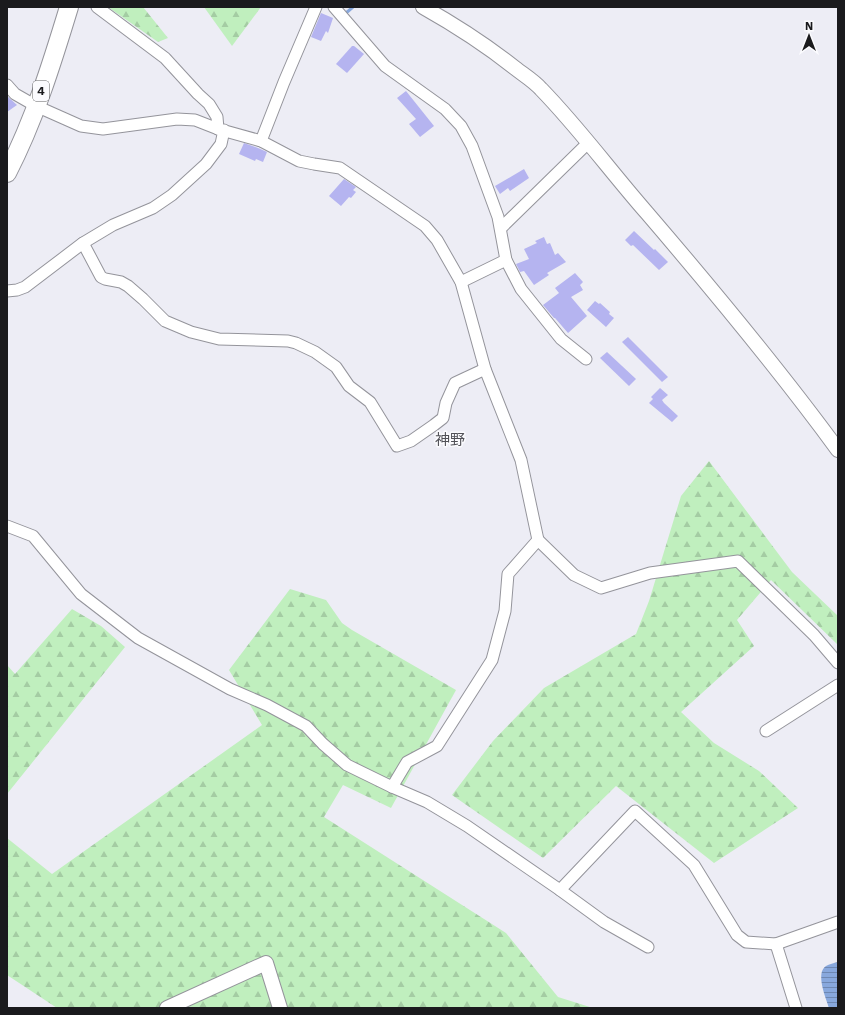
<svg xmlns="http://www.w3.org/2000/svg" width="845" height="1015" viewBox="0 0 845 1015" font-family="'Work Sans','Noto Sans JP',sans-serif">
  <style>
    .forest { fill: url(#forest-firs) }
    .water { fill: url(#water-rules) }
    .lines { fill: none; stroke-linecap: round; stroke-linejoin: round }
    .stream { stroke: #88a8dd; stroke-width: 3 }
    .building { fill: #b5b4f0 }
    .minor-casing { stroke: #94949b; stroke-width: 13 }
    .tertiary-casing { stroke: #94949b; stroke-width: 16 }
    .primary-casing { stroke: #94949b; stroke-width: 20 }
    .minor { stroke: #fff; stroke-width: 11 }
    .tertiary { stroke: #fff; stroke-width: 14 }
    .primary { stroke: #fff; stroke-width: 18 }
    .labels { text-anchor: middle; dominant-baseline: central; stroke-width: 3; stroke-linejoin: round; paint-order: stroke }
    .shield { fill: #fbfbfe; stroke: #5e5e60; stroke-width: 1 }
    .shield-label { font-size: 12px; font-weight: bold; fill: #1a1a1d }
    .quarter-label { font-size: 15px; fill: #515157; stroke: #fbfbfe }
  </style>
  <defs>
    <pattern id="forest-firs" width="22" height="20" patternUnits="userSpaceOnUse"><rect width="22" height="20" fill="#c0efbe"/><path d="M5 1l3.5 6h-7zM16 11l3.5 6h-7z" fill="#a4cca3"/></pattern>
    <pattern id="water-rules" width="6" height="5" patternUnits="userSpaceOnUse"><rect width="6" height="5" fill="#88a8dd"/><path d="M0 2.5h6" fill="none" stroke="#6e88b3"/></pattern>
  </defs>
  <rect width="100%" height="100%" fill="#ededf5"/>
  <g class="forest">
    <polygon points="108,7 143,7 168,38 158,42"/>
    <polygon points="204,7 261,7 232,46"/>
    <polygon points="709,461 792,572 838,616 838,645 771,580 737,620 754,646 681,712 714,743 759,771 798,808 714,863 616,786 543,858 452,795 493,741 544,688 636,634 649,601 681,496"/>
    <polygon points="290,589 326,600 342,623 352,630 456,690 391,808 343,785 324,817 506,933 558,997 593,1008 57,1008 7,975 7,838 52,874 262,725 229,670"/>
    <polygon points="72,609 101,626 125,647 7,794 7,665 15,674"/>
  </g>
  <path class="water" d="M838 962V1008H829C826 998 815 973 826 966 829 964 834 963 838 962Z"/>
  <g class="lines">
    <polyline class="stream" points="346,13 353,7"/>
  </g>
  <g class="building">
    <polygon points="321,13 333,18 328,33 326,31 321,41 311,37"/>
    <polygon points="352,46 354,46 364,54 347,73 336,64"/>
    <polygon points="406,91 434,126 420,137 409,124 416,119 397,98"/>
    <polygon points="7,96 17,105 7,112"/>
    <polygon points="244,143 258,148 267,152 263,162 256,159 255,161 239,154"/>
    <polygon points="524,169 529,178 510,191 508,188 500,194 495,186"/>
    <polygon points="344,179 356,187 353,190 356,192 351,198 349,197 341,206 329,196"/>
    <polygon points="634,231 654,250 655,249 668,262 659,270 633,245 631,246 625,240"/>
    <polygon points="544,237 547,244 550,243 555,255 558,253 566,262 547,273 549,275 534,285 524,271 520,272 516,264 529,259 524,249 537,243 535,241"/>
    <polygon points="575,273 583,282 580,285 583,290 571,297 587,316 568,333 555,318 554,318 543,305 559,293 555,288"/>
    <polygon points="595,301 599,304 600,303 610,312 609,314 614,318 606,327 587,310"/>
    <polygon points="628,337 668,377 662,382 622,342"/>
    <polygon points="607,352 636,379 629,386 600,358"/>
    <polygon points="660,388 668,395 662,400 664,403 678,416 672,422 649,403 653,399 651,397"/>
  </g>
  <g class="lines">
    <g class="minor-casing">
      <g id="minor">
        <polyline points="97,7 165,58 198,94 209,104 217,117 218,129"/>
        <polyline points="334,7 385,66 445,109 461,126 472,146 498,217 506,260 521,289 561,339 586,359"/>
        <polyline points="7,85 15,94 36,106 81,126 103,129 177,119 195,120 218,129 261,141 299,161 314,164 340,168 425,226 437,240 461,282 485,369 521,460 538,540 508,574 505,611 492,660 437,746 407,762 392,787 427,802 467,826 560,890 604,922 648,947"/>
        <polyline points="261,141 284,82 316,7"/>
        <polyline points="501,228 589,142"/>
        <polyline points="83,243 101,277 105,279 121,282 128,286 143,299 165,321 191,332 219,339 288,341 296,343 315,352 336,367 349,386 370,402 397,446 411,441 434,425 443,418 446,403 455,383 485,369"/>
        <polyline points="461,282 506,260"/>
        <polyline points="7,291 17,290 25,287 83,243 113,225 153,208 172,195 206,164 221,144 224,130"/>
        <polyline points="7,526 33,536 81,594 138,638 230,689 267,705 306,726 323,744 347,765 392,787"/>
        <polyline points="538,540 574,575 601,588 650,573 738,561 814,635 838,663"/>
        <polyline points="766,731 838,685"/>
        <polyline points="560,890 635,811 694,865 737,935 746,942 776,944"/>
        <polyline points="796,1008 776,944 838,922"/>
      </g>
    </g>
    <g class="tertiary-casing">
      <g id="tertiary">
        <path d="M423 7C455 25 486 45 515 68 524 75 534 81 541 89 579 128 611 172 647 213 713 290 778 368 838 450"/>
        <polyline points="167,1008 266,963 280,1008"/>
      </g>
    </g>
    <g class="primary-casing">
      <path id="primary" d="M7 173C34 121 52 63 69 7"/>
    </g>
    <use href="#minor" class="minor"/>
    <use href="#tertiary" class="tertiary"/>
    <use href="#primary" class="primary"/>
  </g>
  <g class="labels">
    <rect class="shield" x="33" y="81" width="16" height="20" rx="3"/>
    <g class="shield-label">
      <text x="41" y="91">4</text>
    </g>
    <g class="quarter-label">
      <text x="450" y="440">神野</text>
    </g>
  </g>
  <rect width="845" height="1015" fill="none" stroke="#1a1a1d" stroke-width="16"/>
  <g transform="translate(809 36)" stroke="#fbfbfe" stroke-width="3" paint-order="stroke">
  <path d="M0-3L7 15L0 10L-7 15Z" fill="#1a1a1d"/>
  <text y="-6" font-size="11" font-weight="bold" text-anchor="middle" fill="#1a1a1d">N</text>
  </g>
</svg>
